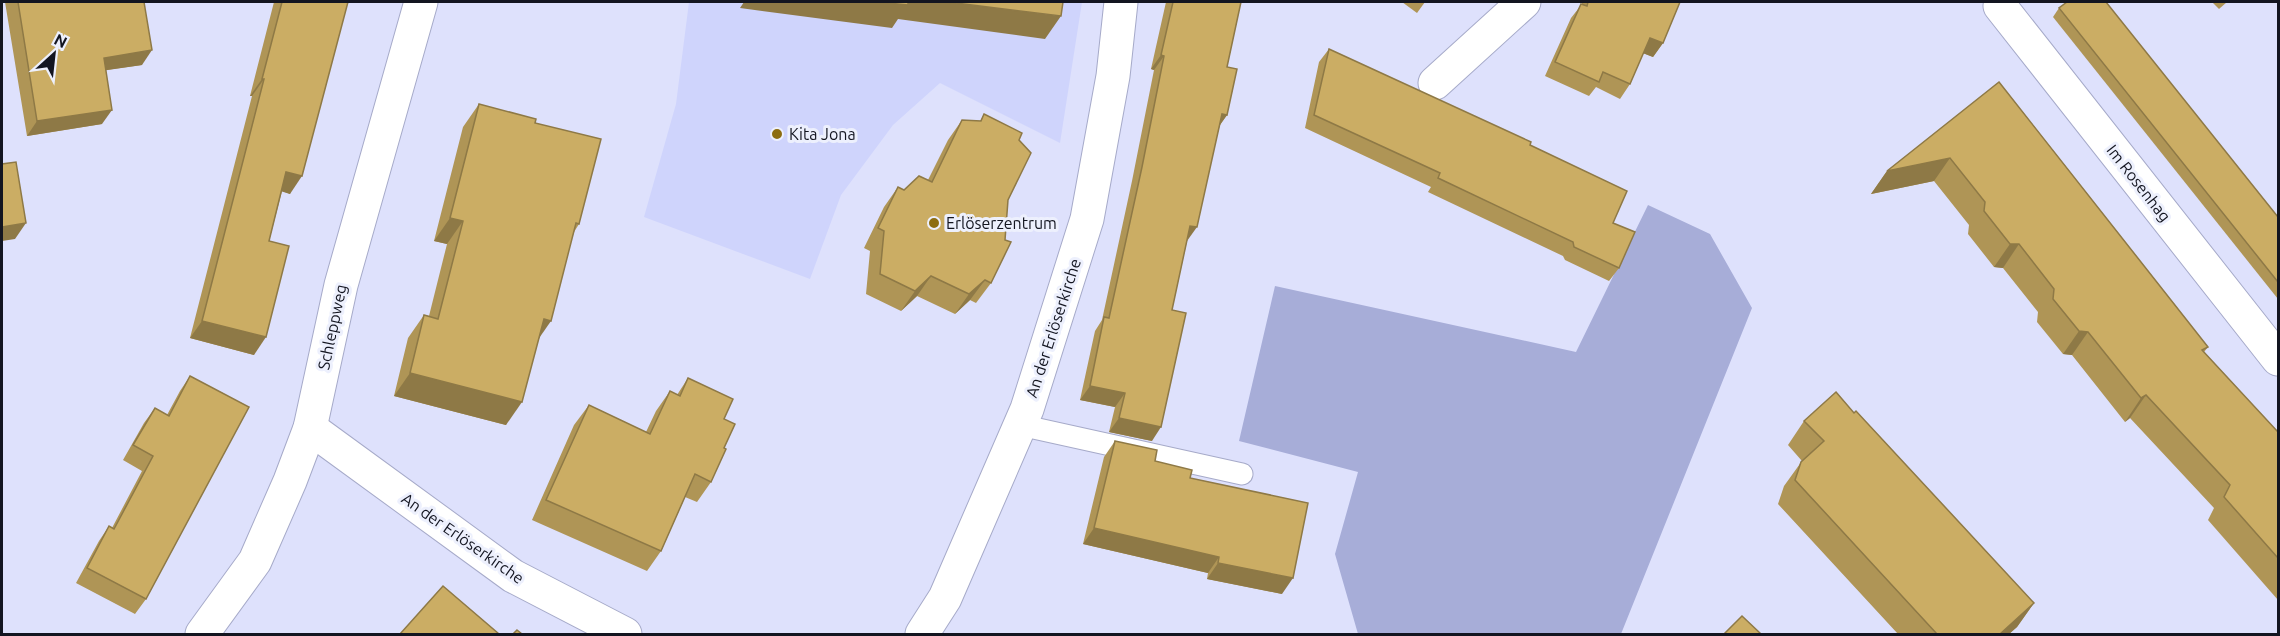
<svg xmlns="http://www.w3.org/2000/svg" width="2280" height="636" viewBox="0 0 2280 636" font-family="Ubuntu,sans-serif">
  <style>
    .built { fill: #cfd4fc }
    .green { fill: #a7add8 }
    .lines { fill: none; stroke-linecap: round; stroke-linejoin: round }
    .service-casing { stroke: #a6aac9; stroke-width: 23 }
    .minor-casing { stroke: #a6aac9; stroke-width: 35 }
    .service { stroke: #fff; stroke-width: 21 }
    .minor { stroke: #fff; stroke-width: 33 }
    .wall { fill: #af9556 }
    .shaded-wall { fill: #8e7946 }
    .building { fill: #cbad64; stroke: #8e7946; stroke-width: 1.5 }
    .poi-dot { fill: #8d6d10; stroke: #edf0fd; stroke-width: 2 }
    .labels { text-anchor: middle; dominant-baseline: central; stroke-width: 6; stroke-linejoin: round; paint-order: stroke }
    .poi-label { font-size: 16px; fill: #131520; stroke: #edf0fd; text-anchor: start }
    .street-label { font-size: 16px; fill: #131520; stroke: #edf0fd }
  </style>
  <rect width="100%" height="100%" fill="#dee1fc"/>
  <polygon class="built" points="689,2 1082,2 1060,143 940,83 893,125 841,195 810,279 644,217 676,104"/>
  <polygon class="green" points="1648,205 1710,234 1752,308 1621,634 1358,634 1335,554 1358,472 1239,441 1275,286 1576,352"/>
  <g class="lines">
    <g class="service-casing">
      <polyline id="service" points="1020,425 1242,474"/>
    </g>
    <g class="minor-casing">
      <g id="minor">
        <polyline points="2000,6 2278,359"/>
        <polyline points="1435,83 1524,2"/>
        <polyline points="310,428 513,576 625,634"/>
        <polyline points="202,634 255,561 290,481 310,428 341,285 421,2"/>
        <polyline points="922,634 945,598 1027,409 1087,219 1113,76 1121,2"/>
      </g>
    </g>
    <use href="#service" class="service"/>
    <use href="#minor" class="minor"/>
  </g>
  <g class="wall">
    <polygon points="5,2 144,2 142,65 106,70 102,124 27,136"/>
    <polygon points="274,2 348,2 290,194 282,191 269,241 254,355 190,338 252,96 250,96"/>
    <polygon points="1166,2 1241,2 1227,67 1227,115 1220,125 1187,241 1172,310 1152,441 1109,432 1115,407 1080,400 1095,331 1102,320 1132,181 1154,70 1151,69"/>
    <polygon points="1402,2 1425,2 1417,13"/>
    <polygon points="1582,2 1680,2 1663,43 1653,57 1643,53 1630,84 1620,99 1596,87 1589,96 1545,76 1571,18 1582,4"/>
    <polygon points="2212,2 2227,2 2219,9"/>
    <polygon points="2059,8 2278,217 2278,299 2053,17"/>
    <polygon points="1329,49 1530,145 1613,223 1619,268 1609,281 1565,260 1563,256 1428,192 1431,187 1305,128 1319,62"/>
    <polygon points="1999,82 2208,347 2204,352 2278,432 2278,600 2208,520 2214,508 2130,418 2125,422 2072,355 2063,354 2037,322 2038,312 2003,268 1994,267 1968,234 1969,225 1934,181 1871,194 1887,171"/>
    <polygon points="479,104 535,123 579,224 574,232 539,339 506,425 394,396 408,338 424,315 429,316 447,244 434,241 463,127"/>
    <polygon points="984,114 1019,140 1008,200 991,283 976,303 970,300 955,314 917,296 901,311 866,294 870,251 864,248 884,207 898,187 904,190 928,180 948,140 962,120 980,121"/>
    <polygon points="190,376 146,599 135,614 76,583 99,541 109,526 112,528 142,471 123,460 144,423 155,408 167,415 180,391"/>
    <polygon points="688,378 724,419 724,448 711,482 697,502 685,497 661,551 647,571 532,520 574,425 589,405 646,432 656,411 670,391 677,395"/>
    <polygon points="1854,413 2034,603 2017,627 2009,634 1898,634 1778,504 1784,486 1802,461 1788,445 1804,421"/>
    <polygon points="1115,441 1190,478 1282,594 1207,579 1208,573 1083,544 1104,457"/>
  </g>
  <g class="shaded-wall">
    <polygon points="744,2 948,2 1061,16 1045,39 898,19 892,28 740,8"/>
    <polygon points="1650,38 1663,43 1653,57 1640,52"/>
    <polygon points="152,50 142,65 94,72 104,58"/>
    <polygon points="1161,55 1164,56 1154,70 1151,69"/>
    <polygon points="262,79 264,79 252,96 250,96"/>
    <polygon points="112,110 102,124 27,136 37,121"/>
    <polygon points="1222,114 1227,115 1217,129"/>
    <polygon points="1950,158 1934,181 1871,194 1887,171"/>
    <polygon points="286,172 302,176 290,194 274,189"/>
    <polygon points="450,218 463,221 447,244 434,241"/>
    <polygon points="26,223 15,239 2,241 2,227"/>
    <polygon points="1190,226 1197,227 1187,241"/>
    <polygon points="2010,244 2019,244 2003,268 1994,267"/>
    <polygon points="931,276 917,296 901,311 915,291"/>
    <polygon points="985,280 970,300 955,314 969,294"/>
    <polygon points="544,319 551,321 535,344"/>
    <polygon points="202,321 266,337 254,355 190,338"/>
    <polygon points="2079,331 2088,332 2072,355 2063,354"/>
    <polygon points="410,373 522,402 506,425 394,396"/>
    <polygon points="1090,386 1125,393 1115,407 1080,400"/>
    <polygon points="2146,395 2130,418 2125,422 2141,398"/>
    <polygon points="1119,418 1161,427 1152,441 1109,432"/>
    <polygon points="1094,528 1219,557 1208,573 1083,544"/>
    <polygon points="1218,563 1293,578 1282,594 1207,579"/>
    <polygon points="2034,603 2017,627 2009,634 2000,634"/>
  </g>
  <g class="building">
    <polygon points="18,2 144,2 152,50 104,58 112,110 37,121"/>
    <polygon points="282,2 348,2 302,176 286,172 269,241 289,246 266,337 202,321 264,79 262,79"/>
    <polygon points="878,2 908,2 908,5"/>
    <polygon points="948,2 1063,2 1061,16"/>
    <polygon points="1173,2 1241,2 1227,67 1237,69 1227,115 1222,114 1197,227 1190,226 1172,310 1186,313 1161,427 1119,418 1125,393 1090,386 1104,317 1109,318 1142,167 1164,56 1161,55"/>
    <polygon points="1588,2 1680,2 1663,43 1650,38 1630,84 1603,72 1599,82 1555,62 1581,4 1587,6"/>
    <polygon points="2067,2 2106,2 2278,217 2278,282 2059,8"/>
    <polygon points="1329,49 1531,142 1530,145 1627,191 1613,223 1635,232 1619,268 1574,247 1573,242 1438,178 1440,173 1314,115"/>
    <polygon points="1999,82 2208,347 2202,350 2278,432 2278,558 2224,497 2230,485 2146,395 2141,398 2088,332 2079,331 2053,299 2054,289 2019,244 2010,244 1984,211 1985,202 1950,158 1887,171"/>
    <polygon points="479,104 536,119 535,123 601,139 579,224 576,223 551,321 544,319 522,402 410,373 424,315 438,319 463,221 450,218"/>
    <polygon points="984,114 1022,133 1019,140 1031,153 1008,200 1005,240 1011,242 991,283 985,280 969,294 931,276 915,291 880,274 884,231 878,228 898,187 904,190 919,176 932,182 962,120 981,121"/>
    <polygon points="16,162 26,223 2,227 2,164"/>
    <polygon points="190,376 249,407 146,599 87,568 109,526 114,529 153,456 133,445 155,408 169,416"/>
    <polygon points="688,378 733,399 724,419 735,424 724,448 726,449 711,482 695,474 661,551 546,500 589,405 650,434 670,391 680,396"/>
    <polygon points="1836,392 1854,413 1856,411 2034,603 2000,634 1937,634 1795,480 1801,462 1824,441 1804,421"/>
    <polygon points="1115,441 1157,450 1155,461 1192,470 1190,478 1308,503 1293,578 1218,563 1219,557 1094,528"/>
    <polygon points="443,586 499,634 400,634"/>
    <polygon points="1742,616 1761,634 1724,634"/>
    <polygon points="517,630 522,634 513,634"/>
  </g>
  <g class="poi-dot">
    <circle cx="777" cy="134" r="6"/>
    <circle cx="934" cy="223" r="6"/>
  </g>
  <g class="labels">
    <g class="poi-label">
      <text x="789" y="134">Kita Jona</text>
      <text x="946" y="223">Erlöserzentrum</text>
    </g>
    <g class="street-label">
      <text transform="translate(2139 183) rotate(52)">Im Rosenhag</text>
      <text transform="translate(332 327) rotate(-78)">Schleppweg</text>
      <text transform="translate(1053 328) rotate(-72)">An der Erlöserkirche</text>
      <text transform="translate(463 538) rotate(35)">An der Erlöserkirche</text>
    </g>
  </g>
  <rect width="2280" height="636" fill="none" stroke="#131520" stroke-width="6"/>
  <g transform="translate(54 54) rotate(27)" stroke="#edf0fd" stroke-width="4.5" paint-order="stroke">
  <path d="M0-4.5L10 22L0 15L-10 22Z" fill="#131520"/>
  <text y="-9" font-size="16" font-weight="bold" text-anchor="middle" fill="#131520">N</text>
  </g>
</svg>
